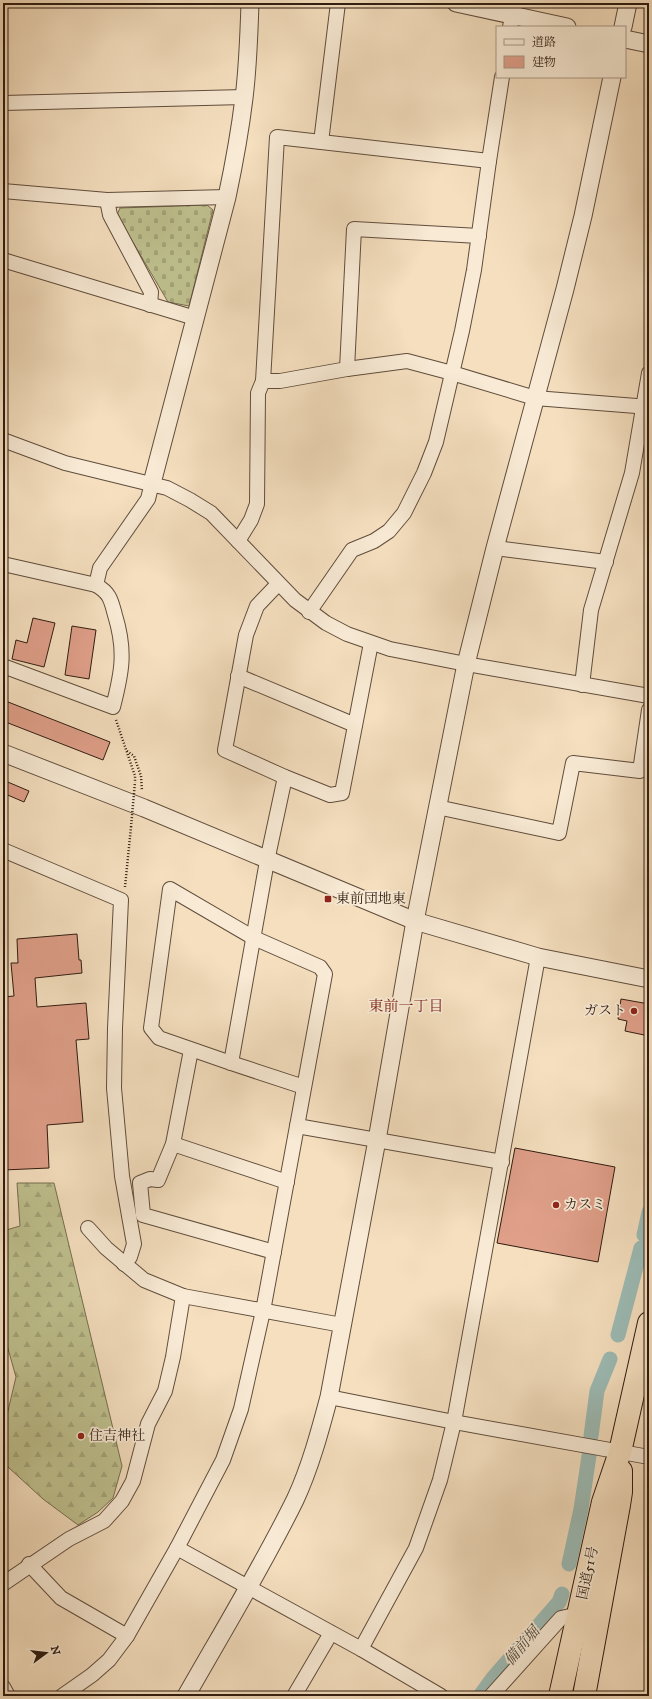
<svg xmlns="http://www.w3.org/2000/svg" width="652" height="1699" viewBox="0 0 652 1699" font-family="'IM FELL DW Pica','Noto Serif JP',serif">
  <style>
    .forest { fill: url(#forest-firs); stroke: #776e50 }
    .cemetery { fill: url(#cemetery-stones); stroke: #776e50 }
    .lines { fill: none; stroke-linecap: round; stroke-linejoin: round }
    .canal { stroke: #9dbcb6; stroke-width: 15 }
    .building { fill: #df9f89; stroke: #2f1c10 }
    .minor-casing { stroke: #604d3c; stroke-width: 16 }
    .tertiary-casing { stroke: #604d3c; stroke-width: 19 }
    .trunk-casing { stroke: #2f1c10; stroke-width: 24 }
    .path { stroke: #2f1c10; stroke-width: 2.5; stroke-dasharray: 1 2; stroke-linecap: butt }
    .minor { stroke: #f8ead5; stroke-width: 14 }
    .tertiary { stroke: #f8ead5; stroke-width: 17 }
    .trunk { stroke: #f5dfbf; stroke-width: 22 }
    .path-bridge { stroke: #2f1c10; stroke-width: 2.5; stroke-dasharray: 1 2; stroke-linecap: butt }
    .poi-dot { fill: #8f2418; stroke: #f8ead5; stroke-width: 1.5 }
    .labels { text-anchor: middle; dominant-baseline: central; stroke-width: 3.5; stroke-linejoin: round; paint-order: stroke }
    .poi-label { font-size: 14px; fill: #2f1c10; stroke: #f8ead5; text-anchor: start }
    .street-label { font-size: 14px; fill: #2f1c10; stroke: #f8ead5 }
    .neighbourhood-label { font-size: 15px; fill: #7a1f14; stroke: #f8ead5 }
    .water-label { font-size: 15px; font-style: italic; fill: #504c42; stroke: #f8ead5 }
  </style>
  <defs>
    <pattern id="forest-firs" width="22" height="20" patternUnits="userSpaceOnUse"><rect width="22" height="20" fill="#bfc18f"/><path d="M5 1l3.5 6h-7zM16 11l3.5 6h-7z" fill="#a4a57a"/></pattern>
    <pattern id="cemetery-stones" width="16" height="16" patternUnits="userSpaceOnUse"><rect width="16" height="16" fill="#bfc18f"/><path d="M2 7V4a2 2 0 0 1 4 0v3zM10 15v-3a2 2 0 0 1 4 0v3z" fill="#a4a57a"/></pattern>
  </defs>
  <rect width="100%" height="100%" fill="#f5dfbf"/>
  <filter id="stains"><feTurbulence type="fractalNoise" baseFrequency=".005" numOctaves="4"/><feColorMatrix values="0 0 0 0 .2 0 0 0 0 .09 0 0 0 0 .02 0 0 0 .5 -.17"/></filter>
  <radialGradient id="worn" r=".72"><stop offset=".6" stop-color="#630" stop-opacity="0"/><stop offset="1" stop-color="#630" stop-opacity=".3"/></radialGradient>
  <polygon class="forest" points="17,1183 54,1183 122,1466 113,1498 98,1512 78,1525 43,1499 8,1467 3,1457 3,1432 16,1377 3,1331 3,1231 20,1226"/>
  <polygon class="cemetery" points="207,205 213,210 189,306 168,302 117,215 120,208"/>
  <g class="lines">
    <g class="canal">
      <polyline points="644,1235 649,1212"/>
      <polyline points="618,1335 641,1248"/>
      <polyline points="591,1436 597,1391 610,1359"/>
      <polyline points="569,1564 581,1509 589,1456"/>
      <polyline points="480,1696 493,1678 559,1602 562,1594"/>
    </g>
  </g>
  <g class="building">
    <polygon points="33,618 55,623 44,667 12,659 16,640 27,643"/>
    <polygon points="72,626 96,630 89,679 65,675"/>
    <polygon points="3,700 110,742 103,760 3,721"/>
    <polygon points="3,780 29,791 24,802 3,793"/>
    <polygon points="77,934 79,960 81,960 82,973 35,978 37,1007 86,1003 89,1039 76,1040 83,1122 47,1125 49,1168 3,1170 3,997 14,996 11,963 18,963 17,939"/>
    <polygon points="621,999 649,1004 649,1036 625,1031 627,1021 618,1019"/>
    <polygon points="515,1148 615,1167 598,1262 497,1243"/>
  </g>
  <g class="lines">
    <g class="minor-casing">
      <g id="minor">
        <polyline points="510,27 515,3"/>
        <polyline points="3,103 244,97"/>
        <polyline points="321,142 338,3"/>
        <polyline points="489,161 277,137 263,381 280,381 347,369 407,361 452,373 535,398 649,407"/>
        <polyline points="3,191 107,200 227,197"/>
        <polyline points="107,200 110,215 151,292 150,305"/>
        <polyline points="3,260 195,318"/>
        <polyline points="347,369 354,229 479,236"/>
        <polyline points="3,440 65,463 167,488 190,500 211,513 295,600 326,623 347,634 390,649 466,664 649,696"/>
        <polyline points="238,541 251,520 257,504 258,393 263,381"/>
        <polyline points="495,548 606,562"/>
        <path d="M3 564 96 585C110 593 111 600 115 615 126 651 122 672 113 707L3 666"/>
        <polyline points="278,584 257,606 246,635 225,750 285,777 330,795 342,793 371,643"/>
        <polyline points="96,585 100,568 148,499 152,483"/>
        <polyline points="309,612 352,550 374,541 389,531 404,513 424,473 436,442 462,331 474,270 489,161 502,77"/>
        <polyline points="238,676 355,725"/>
        <polyline points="582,685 591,610 632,473 649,373"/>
        <polyline points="437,807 559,833 573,763 640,771 649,710"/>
        <polyline points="3,850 121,900 115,1028 114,1088 122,1176 134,1244 130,1257 124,1264"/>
        <polyline points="191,1050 173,1144 158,1180 150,1179 140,1183 143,1215 274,1252"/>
        <polyline points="231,1063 267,861 285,777"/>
        <polyline points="297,1126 502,1162"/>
        <polyline points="173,1144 287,1182"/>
        <polyline points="88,1228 106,1248 144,1280 183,1296 342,1325"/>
        <polyline points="329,1397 454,1422 649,1457"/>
        <polyline points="177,1548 361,1649 441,1696"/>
        <polyline points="29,1564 61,1598 127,1636"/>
        <polyline points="3,1584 69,1539 104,1521 122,1501 133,1481 148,1424 165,1391 173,1357 183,1296"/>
        <polyline points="361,1649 416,1548 440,1480 454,1422 538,957"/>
        <polyline points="3,1687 8,1696"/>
        <polyline points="62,1696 92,1675 109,1660 127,1636 177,1548 223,1460 241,1409 263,1311 325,974 320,967 254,938 170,889 151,1028 159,1038 231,1063 304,1087"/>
        <polyline points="294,1696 331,1633"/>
        <polyline points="491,1696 561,1618 579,1614"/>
      </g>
    </g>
    <g class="tertiary-casing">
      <g id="tertiary">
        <polyline points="456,3 567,27"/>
        <polyline points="623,27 628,3"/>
        <polyline points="625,39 649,44"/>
        <path d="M152 483 227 197C234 164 240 131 244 98 248 66 249 35 250 3"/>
        <polyline points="3,753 144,808 415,921 538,957 649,979"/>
        <path d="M186 1696C223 1631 262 1567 295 1500 310 1468 320 1431 329 1397L377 1140 415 921 466 664 495 548 565 289 583 216 612 77"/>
      </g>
    </g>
    <g class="trunk-casing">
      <g id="trunk">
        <polyline points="560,1696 603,1502 620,1452 649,1323"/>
        <polyline points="584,1696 619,1505 621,1492 621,1471"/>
      </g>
    </g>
    <g class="path">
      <polyline points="116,720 135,776 135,782"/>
      <polyline points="127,751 134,756 141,776 142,791"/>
      <polyline points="125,887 131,827"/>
    </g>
    <use href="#minor" class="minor"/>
    <use href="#tertiary" class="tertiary"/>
    <use href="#trunk" class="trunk"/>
    <polyline class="path-bridge" points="131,827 135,782"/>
  </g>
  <g class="poi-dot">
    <rect x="324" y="895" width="8" height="8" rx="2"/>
    <circle cx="634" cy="1011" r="4"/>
    <circle cx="556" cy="1205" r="4"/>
    <circle cx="81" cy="1436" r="4"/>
  </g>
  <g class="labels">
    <g class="poi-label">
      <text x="336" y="899">東前団地東</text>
      <text x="626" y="1011" text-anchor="end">ガスト</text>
      <text x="564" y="1205">カスミ</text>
      <text x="89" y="1436">住吉神社</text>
    </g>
    <g class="street-label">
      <text transform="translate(588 1573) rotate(-78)">国道51号</text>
    </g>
    <g class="neighbourhood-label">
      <text x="406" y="1006">東前一丁目</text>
    </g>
    <g class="water-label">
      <text transform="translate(522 1646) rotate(-50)">備前堀</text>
    </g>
  </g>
  <rect width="652" height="1699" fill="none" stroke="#f5dfbf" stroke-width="16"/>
  <rect x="4" y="4" width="644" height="1691" fill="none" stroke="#2f1c10" stroke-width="2"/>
  <rect x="8" y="8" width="636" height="1683" fill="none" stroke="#2f1c10"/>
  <rect x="496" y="26" width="130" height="52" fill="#f8ead5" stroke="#a89886"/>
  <rect x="504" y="39" width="20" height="6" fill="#f8ead5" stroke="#a89886"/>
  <text x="532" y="46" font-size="12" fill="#2f1c10">道路</text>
  <rect x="504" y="56" width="20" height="12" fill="#df9f89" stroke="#a89886"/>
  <text x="532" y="66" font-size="12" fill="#2f1c10">建物</text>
  <g transform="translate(46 1653) rotate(75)" stroke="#f8ead5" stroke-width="3" paint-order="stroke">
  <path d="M0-3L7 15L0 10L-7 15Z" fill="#2f1c10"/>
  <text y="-6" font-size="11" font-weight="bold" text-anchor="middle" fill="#2f1c10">N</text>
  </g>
  <rect width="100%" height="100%" filter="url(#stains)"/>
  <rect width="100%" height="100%" fill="url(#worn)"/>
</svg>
